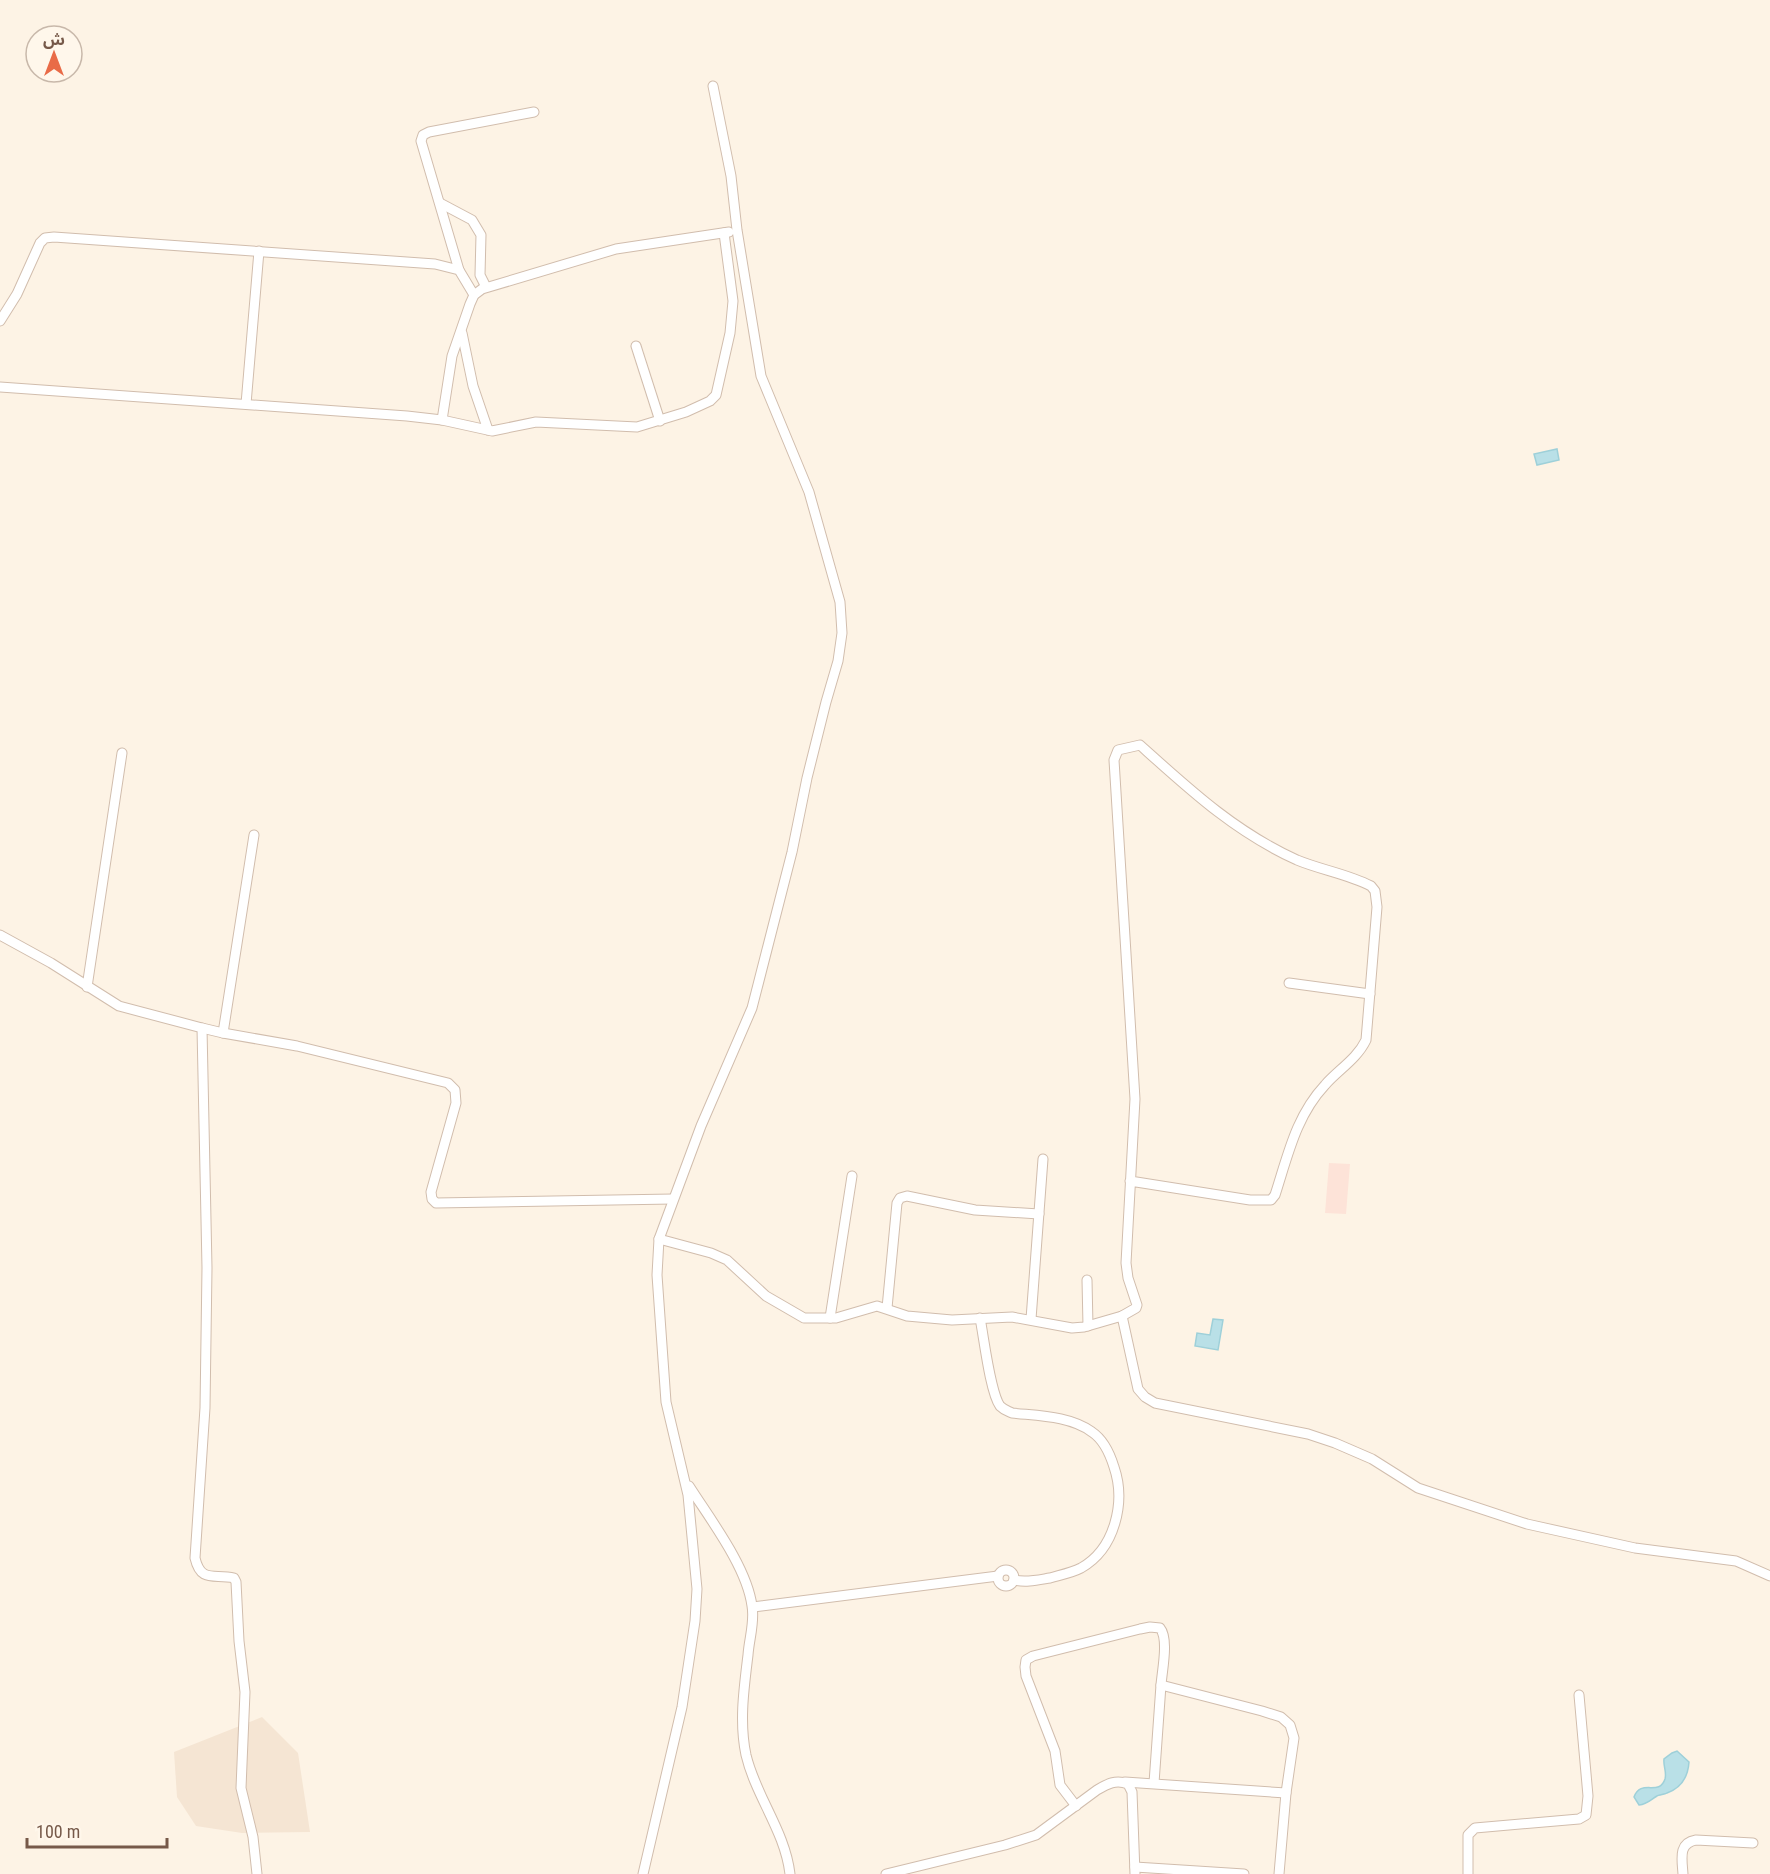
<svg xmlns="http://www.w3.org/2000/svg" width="1770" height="1874" viewBox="0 0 1770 1874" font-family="'Roboto Condensed','Noto Sans Arabic',sans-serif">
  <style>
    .residential { fill: #f5e5d3 }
    .commercial { fill: #fde3d8 }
    .water { fill: #b9e0e7; stroke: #9ed0d9; stroke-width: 1.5 }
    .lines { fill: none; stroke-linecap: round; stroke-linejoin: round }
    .minor-casing { stroke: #d1bdad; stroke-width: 11 }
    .minor { stroke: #fff; stroke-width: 9 }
  </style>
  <rect width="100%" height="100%" fill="#fdf3e5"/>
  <polygon class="residential" points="262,1717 298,1753 310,1832 242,1833 196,1826 177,1797 174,1752"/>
  <polygon class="commercial" points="1329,1163 1350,1164 1346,1214 1325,1213"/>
  <g class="water">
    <polygon points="1557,449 1559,460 1537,465 1534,454"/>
    <polygon points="1213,1319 1223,1320 1218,1350 1195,1346 1197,1333 1210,1335"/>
    <path d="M1677 1751 1689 1762C1688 1777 1681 1788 1667 1793 1666 1794 1658 1795 1657 1796 1650 1800 1648 1804 1639 1805L1634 1797C1641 1778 1659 1797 1665 1779 1667 1772 1663 1766 1664 1759L1672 1753Z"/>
  </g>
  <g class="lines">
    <g class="minor-casing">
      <g id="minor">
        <polyline points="440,203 472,220 481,235 480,275 486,287"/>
        <polyline points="459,270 421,141 423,135 429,132 534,112"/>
        <polyline points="0,321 17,294 40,243 45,238 54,237 435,264 459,270 474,295"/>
        <polyline points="462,333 473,386 488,430"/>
        <polyline points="636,346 660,421"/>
        <polyline points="0,387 407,416 442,420 492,431 536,422 637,427 686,412 710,401 716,395 730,333 733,301 724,233"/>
        <polyline points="246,404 259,251"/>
        <polyline points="442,420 452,356 470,304 474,295 482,289 616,249 729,232"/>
        <path d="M0 935 51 963 119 1006 202 1028 207 1268 205 1408 195 1558C201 1584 215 1573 234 1578L236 1582 239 1641 245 1692 241 1788 253 1837 257 1874"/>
        <polyline points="1289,983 1370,994"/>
        <polyline points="87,987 122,753"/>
        <polyline points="202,1028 223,1033 297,1046 448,1083 455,1090 456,1103 431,1192 432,1199 436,1203 673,1199"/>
        <polyline points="223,1033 254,835"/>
        <polyline points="659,1239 711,1253 727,1260 766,1296 804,1318 836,1318 877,1306 907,1316 952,1320 1012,1317 1072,1328 1084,1327 1122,1316 1138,1389 1145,1397 1155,1403 1308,1434 1335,1443 1372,1459 1418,1488 1527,1524 1635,1548 1736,1561 1770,1576"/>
        <polyline points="1087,1280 1088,1326"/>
        <polyline points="887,1308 897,1203 900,1198 907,1196 975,1210 1039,1214"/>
        <path d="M1122 1316 1136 1308 1137 1305 1128 1278 1126 1263 1135 1099 1114 760 1118 750 1140 745C1190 790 1235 832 1297 860 1321 870 1348 874 1371 886L1375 891 1377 907 1366 1040C1357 1059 1338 1070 1325 1085 1296 1116 1288 1155 1275 1195L1271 1200H1250L1130 1181"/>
        <polyline points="830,1318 852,1176"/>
        <path d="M980 1318C984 1338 990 1392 1000 1406 1004 1410 1008 1411 1012 1413 1039 1416 1070 1416 1092 1432 1104 1440 1110 1454 1114 1467 1126 1502 1115 1549 1081 1568 1071 1573 1060 1575 1050 1578 1038 1580 1026 1583 1014 1580"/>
        <polyline points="1031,1319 1043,1159"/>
        <path d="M689 1486C710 1519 747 1567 752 1606 755 1622 749 1639 748 1655 744 1688 739 1722 746 1755 756 1797 785 1831 790 1874"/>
        <circle cx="1006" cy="1578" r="8"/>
        <polyline points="753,1607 998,1576"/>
        <polyline points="1125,1782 1286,1793"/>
        <polyline points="1154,1783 1161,1685"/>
        <path d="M1076 1806 1060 1785 1055 1751 1026 1676 1025 1667 1026 1660 1033 1656 1140 1629 1150 1627 1160 1628C1169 1639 1162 1671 1161 1685L1262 1711 1281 1717 1290 1725 1294 1738 1286 1793 1279 1874"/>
        <polyline points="1135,1867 1244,1874"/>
        <polyline points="643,1874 682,1707 695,1621 697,1589 688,1495 666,1402 657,1275 659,1239 701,1126 752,1008 792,852 807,778 826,702 838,661 842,633 840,602 809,492 761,376 737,230 731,176 713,86"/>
        <path d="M886 1874 1005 1845 1036 1835 1097 1790C1107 1784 1116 1779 1128 1784L1132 1792 1135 1874"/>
        <polyline points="1468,1874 1468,1835 1475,1828 1579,1819 1586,1815 1588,1796 1579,1695"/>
        <path d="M1683 1874C1682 1859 1678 1843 1696 1840L1753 1843"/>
      </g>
    </g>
    <use href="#minor" class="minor"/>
  </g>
  <g transform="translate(54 54)"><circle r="28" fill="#fff7eb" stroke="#c8b8aa" stroke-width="1.5"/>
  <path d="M0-4.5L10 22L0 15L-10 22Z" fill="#e96b47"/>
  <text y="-9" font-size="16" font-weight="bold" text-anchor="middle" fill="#765949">ش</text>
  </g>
  <path d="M27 1838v9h140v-9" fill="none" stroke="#765949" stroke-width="3"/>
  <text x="36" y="1838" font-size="18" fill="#765949" stroke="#fff7eb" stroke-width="4.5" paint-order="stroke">100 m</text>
</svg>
